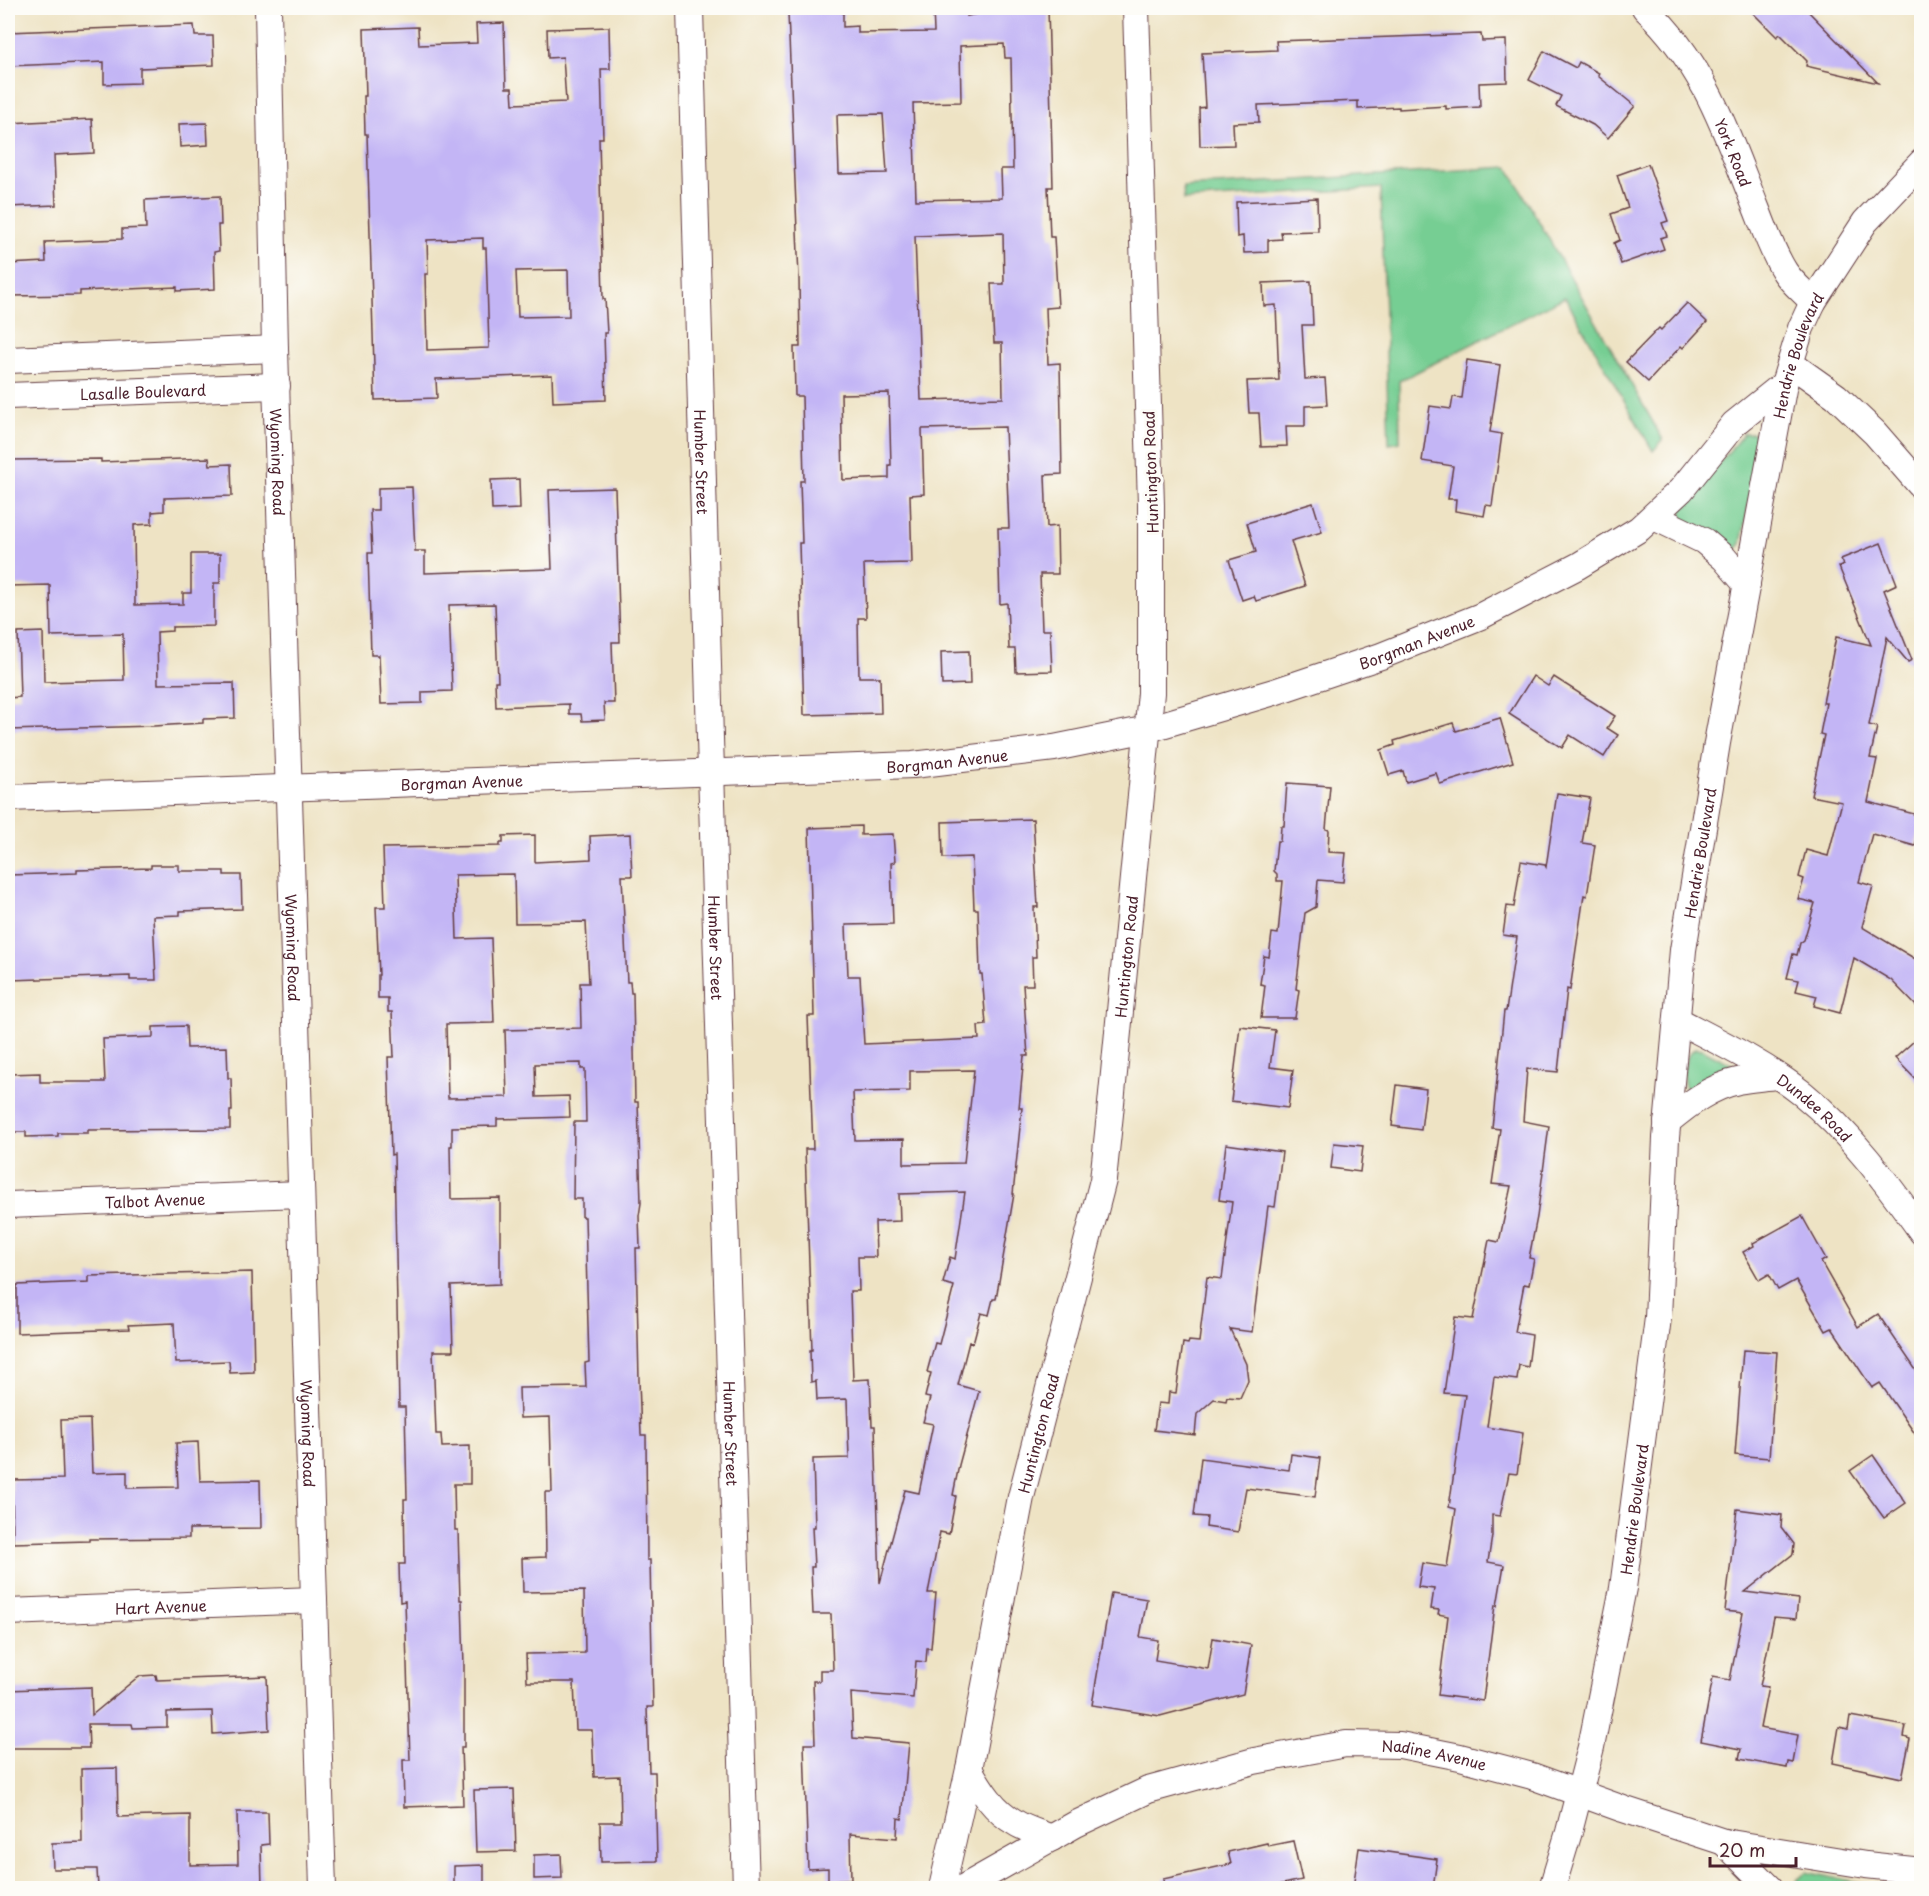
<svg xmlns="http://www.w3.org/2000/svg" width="1929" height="1896" viewBox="0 0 1929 1896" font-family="'Playpen Sans',sans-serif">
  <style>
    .green { fill: #76ce93; stroke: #60765f; stroke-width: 1.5 }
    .building { fill: #c3b5f5; fill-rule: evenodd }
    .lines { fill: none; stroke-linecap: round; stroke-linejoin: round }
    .street-casing { stroke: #633c42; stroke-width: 28 }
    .street { stroke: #fff; stroke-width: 26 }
    .labels { text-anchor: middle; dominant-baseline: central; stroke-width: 6; stroke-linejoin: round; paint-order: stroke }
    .street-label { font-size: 15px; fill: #4a1f2b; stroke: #fdfcf7 }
  </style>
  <rect width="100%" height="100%" fill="#fdfcf7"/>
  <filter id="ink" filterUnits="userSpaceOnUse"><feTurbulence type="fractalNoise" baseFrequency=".0167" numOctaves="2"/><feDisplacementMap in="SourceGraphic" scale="12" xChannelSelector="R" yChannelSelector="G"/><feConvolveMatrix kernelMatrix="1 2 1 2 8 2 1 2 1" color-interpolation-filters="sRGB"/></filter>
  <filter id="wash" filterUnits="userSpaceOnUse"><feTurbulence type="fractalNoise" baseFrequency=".008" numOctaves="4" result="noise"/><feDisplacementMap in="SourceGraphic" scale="24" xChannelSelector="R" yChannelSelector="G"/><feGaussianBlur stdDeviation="1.35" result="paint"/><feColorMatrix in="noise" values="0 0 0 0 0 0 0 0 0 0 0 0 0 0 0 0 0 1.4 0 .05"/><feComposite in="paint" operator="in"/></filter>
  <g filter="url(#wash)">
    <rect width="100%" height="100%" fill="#eee3c4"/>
    <g class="green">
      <polygon points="1508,167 1663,440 1653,451 1565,297 1399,381 1400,442 1389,444 1381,188 1184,200 1183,187"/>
      <path d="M1744 433H1753L1758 435 1760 447 1741 544 1736 549 1729 550 1683 520C1680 513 1682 509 1686 504Z"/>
      <path d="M1696 1048 1702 1049 1733 1065 1735 1069 1692 1088H1685C1682 1075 1683 1055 1696 1048Z"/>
      <polygon points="1806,1872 1870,1885 1921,1887 1921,1888 1795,1888 1797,1878"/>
    </g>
    <g id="blocks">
      <g class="building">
        <path d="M933 8H966L967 16 1003 9 1048 8 1053 187H1048L1050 237H1054L1058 307 1046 308 1048 364 1060 363 1062 474 1045 475 1047 527 1057 526 1058 574H1040L1042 630H1050L1052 671 1016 672 1015 649H1009L1007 603 1000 604 998 528H1009L1005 427 922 429 924 494 910 495 912 563 864 564 866 618H858L859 677H880L881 713 804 715 799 543H802L800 481H804L802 396H795L794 347H800L799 278 788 13 843 11V27L858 26V33L934 32ZM1004 44 1005 58H1011L1013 169H1001L1002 198 916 200 913 103 961 102 960 46ZM883 114 887 173 839 174 837 115ZM1003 233 1004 284H991L994 343H1002L1003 398 921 400 915 236ZM889 393 891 465H889V478L843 480 841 394Z"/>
        <polygon points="1748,8 1805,8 1878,83 1806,66 1807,61 1780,34 1777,37"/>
        <path d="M504 23 506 88H512L513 104 566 102 563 57 548 58 547 29 609 27 610 69H601L603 138H599L603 299H605L607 333H604L606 400 553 402 552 375 436 379 437 398 375 400 367 134H365L364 96H366L364 29 418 27 419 45 477 43 476 24ZM483 238V248H486L489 348 427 350 425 274H428L427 240ZM568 270 569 316 518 317 516 271Z"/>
        <polygon points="194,25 195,36 213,36 214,65 140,68 140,83 104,84 104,62 8,66 8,32"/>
        <polygon points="1481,34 1482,41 1506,40 1507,82 1479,83 1480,107 1446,109 1446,106 1399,109 1399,107 1358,109 1358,101 1258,105 1259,122 1233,123 1234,145 1200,146 1199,108 1205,107 1202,53 1277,50 1276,41"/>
        <polygon points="1544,51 1576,68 1579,62 1599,73 1598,76 1635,106 1608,138 1593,125 1556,106 1561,96 1529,80"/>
        <polygon points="92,119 94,153 54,155 56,205 8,207 8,123"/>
        <polygon points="207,123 208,145 180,147 179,124"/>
        <polygon points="1648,164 1668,221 1662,223 1667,236 1660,238 1664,249 1621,264 1614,243 1620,240 1611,214 1628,208 1617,175"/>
        <polygon points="220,196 221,225 218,225 219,251 214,252 215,289 177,291 177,287 80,291 80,295 8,296 8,264 46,262 45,242 122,239 122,229 146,228 145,200"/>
        <polygon points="1317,198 1318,231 1281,232 1282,239 1268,240 1268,252 1244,253 1243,236 1237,237 1236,202"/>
        <polygon points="1311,281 1313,325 1302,325 1305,379 1325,378 1327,405 1305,406 1305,426 1286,426 1287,446 1261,447 1259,413 1249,413 1247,381 1279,380 1276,305 1264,306 1263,283"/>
        <polygon points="1687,303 1707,322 1683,348 1681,346 1648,382 1626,362 1659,328 1661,330"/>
        <polygon points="1467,360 1500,365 1490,432 1502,434 1492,506 1486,505 1484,516 1455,511 1456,499 1448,499 1453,466 1422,461 1430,406 1451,409 1453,397 1462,398"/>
        <polygon points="209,458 210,465 231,464 232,496 164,498 164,511 152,512 152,524 134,525 135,605 183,604 183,593 191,593 191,554 220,554 220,583 214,583 214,626 172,627 172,631 157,632 158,684 234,683 235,718 203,719 203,723 154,726 8,730 8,698 20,697 18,633 43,632 44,682 124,680 123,634 51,636 50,585 8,586 8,460 101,459 101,462"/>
        <polygon points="519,479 520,509 492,510 491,480"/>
        <polygon points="412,487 415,551 425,551 425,573 552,569 549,490 615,488 620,642 612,642 614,703 604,703 605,720 582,721 581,714 569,714 569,704 496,707 495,681 498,681 495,604 449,605 452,691 422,692 422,703 381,704 379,655 371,655 368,553 372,553 370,510 378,510 378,488"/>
        <polygon points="1313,503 1322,532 1291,541 1305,586 1256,601 1254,596 1242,600 1229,560 1256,552 1247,523"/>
        <polygon points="1881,543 1897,584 1884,590 1912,660 1908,662 1887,637 1869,725 1877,727 1870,758 1877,759 1868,802 1922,816 1922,823 1915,846 1872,834 1859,882 1873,886 1862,927 1922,963 1922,1012 1891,980 1854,958 1840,1013 1814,1006 1817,996 1796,991 1799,980 1787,978 1793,954 1797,955 1800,943 1804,940 1815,903 1798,899 1804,879 1799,877 1806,850 1828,856 1842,802 1811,796 1824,735 1820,734 1826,703 1823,703 1836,637 1871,645 1839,567 1844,565 1841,559"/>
        <polygon points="969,651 970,684 942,685 941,652"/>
        <polygon points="1533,676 1548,686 1554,677 1615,716 1607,728 1618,735 1604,757 1570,735 1562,748 1509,714"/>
        <polygon points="1500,718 1513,762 1440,784 1436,773 1406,782 1403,771 1389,775 1381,750 1395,745 1394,741 1453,723 1456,731"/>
        <polygon points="1287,783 1330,786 1326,829 1329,830 1328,852 1346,853 1343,882 1318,880 1316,907 1305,913 1296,989 1299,990 1295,1018 1261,1018 1265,985 1260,984 1264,956 1269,957 1272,933 1278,934 1283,881 1277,881 1277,874 1274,871 1277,841 1280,841 1281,826 1284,826"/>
        <polygon points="1557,793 1590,798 1582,843 1595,845 1587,896 1584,895 1570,990 1567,989 1558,1072 1527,1069 1523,1121 1549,1126 1537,1217 1529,1258 1534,1259 1529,1285 1524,1284 1515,1332 1532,1335 1528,1367 1519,1365 1517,1380 1494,1377 1487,1427 1523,1433 1517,1474 1509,1473 1500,1516 1492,1515 1492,1536 1488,1562 1504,1565 1497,1606 1495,1605 1483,1701 1438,1695 1448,1616 1438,1614 1439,1610 1431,1609 1434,1589 1418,1587 1422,1563 1447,1567 1456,1509 1449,1507 1465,1395 1444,1393 1455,1317 1473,1319 1489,1240 1499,1242 1511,1186 1492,1184 1500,1129 1492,1128 1504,1011 1506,1011 1517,937 1503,935 1507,906 1514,907 1521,861 1545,865 1546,867"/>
        <path d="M1033 819 1038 907H1034L1036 957H1032L1033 985H1023L1028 1056H1024L1019 1108H1022L1013 1194H1014L996 1299H993L989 1315 981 1313 973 1343 969 1342 958 1385 979 1391 959 1465 953 1495 956 1496 949 1534 940 1532 928 1593H936L931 1648H927L926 1662 916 1661 913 1698 851 1693 853 1738 909 1743 902 1819 898 1818 897 1838 850 1834 851 1879 828 1880V1868L808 1869 804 1744H815L813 1681H820V1670H833L831 1614H813L811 1567H814L812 1527H815L813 1459 849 1458 847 1399 817 1400 816 1381 811 1382 810 1350H812L805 1149H813L808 1016H814L809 828 861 826V835L893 834 895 862 891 863 893 924 846 925 848 976H860L864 1044 979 1039 978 1026 986 1025 982 974H980L978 909H974L972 857 943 858 942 822ZM974 1070 964 1163 904 1164V1139L855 1140 853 1092 910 1091V1071ZM965 1192 955 1259 950 1257 943 1283 954 1286 939 1344 935 1343 927 1372 931 1373 925 1397 930 1398 923 1422 933 1424 919 1493 905 1490 880 1583 875 1426H872L870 1379 853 1380 850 1291H859L858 1257H876L875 1222 900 1221 899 1194Z"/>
        <path d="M630 834 632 876H622L627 982H630L631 993H633L635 1102H638L641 1203 639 1216 640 1248H636L639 1380 641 1435H646L647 1560H650L653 1707H647L649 1772H655L657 1861 601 1862 600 1822H621L620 1776 594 1777 592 1730H576L574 1682H527L526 1654 585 1653 584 1591 523 1592 522 1558 546 1557 545 1492H552L550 1417 520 1418 519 1388 586 1387 585 1363 589 1362 585 1217H582V1199H573L574 1122H586L585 1069H581V1063L535 1064 536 1097 569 1096 570 1117 497 1119V1126L452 1127V1146H450L451 1199 500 1198V1284L451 1286 453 1351H433L436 1434H441L442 1447 470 1446V1484H454L455 1530H458L460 1600H462L464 1666V1747H461L463 1805 404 1807 403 1760H410L405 1601 400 1602 399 1564H405L404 1499H407L405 1407H399L394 1154 391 1155 388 1057H394L392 1012H388V998H378V975H379L376 907H385L383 848 500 846V843H503V836L535 835V862L591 859 590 836ZM514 874 515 923 586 922 589 983H580L581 1028 505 1030 507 1097 448 1098 446 1024 494 1023 491 938 457 939 455 875Z"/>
        <polygon points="151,865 179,865 179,871 224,871 224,875 241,875 242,909 180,911 180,915 153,916 156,980 130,980 130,976 10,980 8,875 77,873 77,870 151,868"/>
        <polygon points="186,1026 187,1048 227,1047 228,1078 231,1078 232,1111 230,1111 230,1129 88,1130 88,1133 58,1133 58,1136 26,1137 26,1132 10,1132 9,1074 40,1073 40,1082 105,1082 103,1039 153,1037 153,1027"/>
        <polygon points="1240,1026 1275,1030 1270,1067 1293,1070 1288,1108 1231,1101"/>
        <polygon points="1922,1034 1922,1086 1895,1058"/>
        <polygon points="1397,1085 1426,1089 1421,1130 1392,1126"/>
        <polygon points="1334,1143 1363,1146 1360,1172 1331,1168"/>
        <polygon points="1226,1144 1282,1152 1275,1207 1268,1206 1252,1332 1230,1329 1246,1364 1248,1380 1240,1398 1227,1397 1226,1401 1214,1399 1197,1414 1195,1435 1154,1430 1158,1403 1168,1404 1169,1392 1176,1393 1183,1343 1188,1344 1189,1341 1199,1342 1207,1277 1222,1279 1232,1202 1219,1200"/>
        <polygon points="1802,1216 1826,1259 1821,1262 1858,1327 1878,1314 1922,1379 1922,1444 1880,1383 1872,1388 1832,1328 1826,1331 1796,1280 1778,1290 1769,1274 1759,1280 1743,1252 1754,1246 1753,1243"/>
        <polygon points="252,1272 254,1372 230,1373 229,1361 176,1363 174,1323 128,1325 129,1329 17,1333 17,1285 89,1282 89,1276"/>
        <polygon points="1743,1350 1777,1352 1769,1458 1735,1455"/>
        <polygon points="90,1419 92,1473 127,1472 127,1488 178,1487 176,1443 198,1442 200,1481 260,1480 261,1528 189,1529 189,1538 89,1539 89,1541 13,1543 12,1480 63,1479 61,1420"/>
        <polygon points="1291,1454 1320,1458 1315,1497 1246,1488 1238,1532 1206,1527 1207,1517 1194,1516 1201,1458 1289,1470"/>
        <polygon points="1873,1455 1906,1503 1884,1518 1850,1471"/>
        <polygon points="1737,1509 1782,1515 1781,1527 1794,1544 1793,1554 1745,1592 1798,1599 1796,1619 1774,1617 1760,1686 1768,1687 1760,1728 1798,1735 1793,1763 1788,1762 1787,1768 1739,1759 1741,1749 1701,1741 1713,1677 1730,1680 1743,1613 1725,1611"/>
        <polygon points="1111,1593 1147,1599 1140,1637 1158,1640 1155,1660 1208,1669 1213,1638 1251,1645 1243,1694 1160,1716 1092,1705"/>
        <polygon points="156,1675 157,1680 267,1676 269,1730 213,1734 212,1711 167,1712 167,1727 133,1728 132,1724 88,1724 89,1748 8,1748 8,1690 91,1687 92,1715 139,1676"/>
        <polygon points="1850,1716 1906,1726 1904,1737 1910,1739 1902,1778 1833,1763 1839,1727 1848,1729"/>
        <polygon points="117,1768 118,1817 190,1815 190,1865 238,1864 237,1812 268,1812 269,1844 261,1845 262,1888 98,1888 97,1869 53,1869 52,1843 82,1842 81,1769"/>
        <polygon points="514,1789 516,1851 476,1852 474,1790"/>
        <polygon points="1293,1841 1302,1880 1264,1888 1164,1888 1163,1879 1231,1864 1228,1852 1267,1843 1268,1846"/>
        <polygon points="1359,1848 1437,1859 1433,1888 1353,1888"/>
        <polygon points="561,1854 562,1878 534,1879 534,1855"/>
        <polygon points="484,1865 484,1888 454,1888 454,1866"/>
      </g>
    </g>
  </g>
  <g filter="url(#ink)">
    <use href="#blocks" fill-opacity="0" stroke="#633c42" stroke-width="1.5"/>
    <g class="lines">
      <g class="street-casing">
        <g id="street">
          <path id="s1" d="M268 8 275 349 323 1888"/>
          <path id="s2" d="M690 8 710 738 746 1888"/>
          <path id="s3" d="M1645 8C1705 65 1725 130 1755 205 1764 227 1772 252 1785 272 1792 283 1804 292 1813 302"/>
          <polyline points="8,360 275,349"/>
          <polyline points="1791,364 1836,396 1875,433 1922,487"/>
          <path id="s4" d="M8 396 277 386"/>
          <polyline points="1654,517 1704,541 1724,558 1747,585"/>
          <path id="s5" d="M8 798 913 765 1054 748 1148 729 1274 692 1381 656 1481 616 1578 566 1639 529 1681 490 1734 424 1784 384"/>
          <path id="s6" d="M1677 1020C1719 1042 1765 1064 1803 1094 1850 1132 1887 1183 1922 1232"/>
          <path d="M1667 1122C1689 1104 1710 1087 1738 1081 1750 1078 1763 1078 1776 1076"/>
          <path id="s7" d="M8 1205 301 1194"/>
          <path id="s8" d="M8 1612 314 1600"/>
          <path d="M969 1769C981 1790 994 1811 1016 1823 1027 1830 1040 1833 1052 1838"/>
          <polyline points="1724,1842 1770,1888"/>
          <path id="s9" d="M942 1888 969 1769 1021 1497 1103 1180 1110 1114 1151 693V505L1136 8"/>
          <path id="s10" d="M963 1888 1076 1824 1148 1790 1254 1761 1346 1744 1400 1745 1460 1757 1532 1776 1623 1809 1724 1842 1866 1865 1922 1871"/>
          <path id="s11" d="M1552 1888 1569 1832 1591 1747 1623 1588 1658 1318 1666 1138 1683 950 1717 743 1784 384 1801 328 1813 302 1865 222 1922 162"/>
        </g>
      </g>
      <use href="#street" class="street"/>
    </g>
  </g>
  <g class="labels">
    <g class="street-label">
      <text stroke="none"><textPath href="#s3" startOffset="171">York Road</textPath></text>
      <text stroke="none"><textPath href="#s11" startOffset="1556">Hendrie Boulevard</textPath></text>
      <text stroke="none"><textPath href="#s4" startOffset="135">Lasalle Boulevard</textPath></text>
      <text stroke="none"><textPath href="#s1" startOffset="454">Wyoming Road</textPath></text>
      <text stroke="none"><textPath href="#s2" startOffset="454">Humber Street</textPath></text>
      <text transform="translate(1150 472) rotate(-92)">Huntington Road</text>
      <text stroke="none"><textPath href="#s5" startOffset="1426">Borgman Avenue</textPath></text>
      <text stroke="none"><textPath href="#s5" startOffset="940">Borgman Avenue</textPath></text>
      <text stroke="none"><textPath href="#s5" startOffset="454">Borgman Avenue</textPath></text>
      <text stroke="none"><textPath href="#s11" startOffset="1048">Hendrie Boulevard</textPath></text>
      <text stroke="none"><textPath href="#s1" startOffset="940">Wyoming Road</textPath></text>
      <text stroke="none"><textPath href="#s2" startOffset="940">Humber Street</textPath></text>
      <text stroke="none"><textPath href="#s9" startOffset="951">Huntington Road</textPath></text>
      <text stroke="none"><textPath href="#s6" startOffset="164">Dundee Road</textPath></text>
      <text stroke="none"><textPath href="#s7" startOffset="147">Talbot Avenue</textPath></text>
      <text stroke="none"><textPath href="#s9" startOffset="465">Huntington Road</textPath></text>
      <text stroke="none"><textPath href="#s1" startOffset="1426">Wyoming Road</textPath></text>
      <text stroke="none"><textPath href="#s2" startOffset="1426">Humber Street</textPath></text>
      <text stroke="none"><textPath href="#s11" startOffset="388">Hendrie Boulevard</textPath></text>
      <text stroke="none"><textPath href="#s8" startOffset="153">Hart Avenue</textPath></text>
      <text stroke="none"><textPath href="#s10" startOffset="502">Nadine Avenue</textPath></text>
    </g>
  </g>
  <rect width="1929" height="1896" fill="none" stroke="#fdfcf7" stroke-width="30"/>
  <path d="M1710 1857v9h86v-9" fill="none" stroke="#4a1f2b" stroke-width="3"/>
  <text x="1719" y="1857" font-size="18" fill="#4a1f2b" stroke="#fdfcf7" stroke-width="4.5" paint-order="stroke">20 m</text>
</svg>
